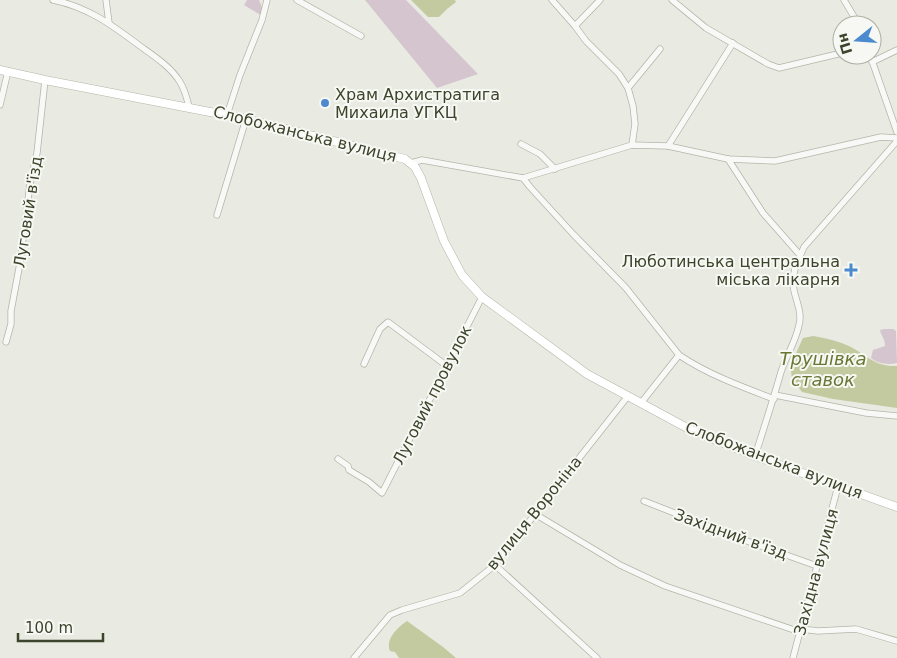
<svg xmlns="http://www.w3.org/2000/svg" width="897" height="658" viewBox="0 0 897 658" font-family="'DejaVu Sans',sans-serif">
  <style>
    .green { fill: #d5c5ce }
    .water { fill: #c3ca9f }
    .lines { fill: none; stroke-linecap: round; stroke-linejoin: round }
    .street-casing { stroke: #b2b6a8; stroke-width: 7 }
    .secondary-casing { stroke: #b2b6a8; stroke-width: 9 }
    .street { stroke: #f8f9f6; stroke-width: 5.5 }
    .secondary { stroke: #fff; stroke-width: 8 }
    .poi-dot { fill: #4b8ace; stroke: #f7f8f3; stroke-width: 2 }
    .labels { text-anchor: middle; dominant-baseline: central; stroke-width: 4; stroke-linejoin: round; paint-order: stroke }
    .poi-label { font-size: 16px; fill: #3c442b; stroke: #f7f8f3; text-anchor: start }
    .street-label { font-size: 16px; fill: #3c442b; stroke: #f7f8f3 }
    .water-label { font-size: 18px; font-style: italic; fill: #697735; stroke: #f7f8f3 }
  </style>
  <rect width="100%" height="100%" fill="#e9ebe3"/>
  <g class="green">
    <polygon points="247,0 259,0 263,10 262,16 244,5"/>
    <polygon points="365,0 406,0 478,74 437,88"/>
    <path d="M884 329H893L896 331 897 363C888 365 878 364 871 358L873 350 885 346C885 338 881 336 880 330Z"/>
  </g>
  <g class="water">
    <polygon points="411,0 455,0 456,2 447,9 439,17 428,17"/>
    <path d="M813 336C825 338 839 341 851 347 868 356 875 367 897 366V408L833 399 802 392 792 379 791 371 792 362 803 338Z"/>
    <path d="M407 621 443 647 456 658H399L395 652 390 651C385 639 398 627 407 621Z"/>
  </g>
  <g class="lines">
    <g class="street-casing">
      <g id="street">
        <path d="M53 0C88 7 112 25 140 46 154 56 171 67 180 82 185 90 187 98 189 107"/>
        <polyline points="106,0 109,23"/>
        <polyline points="297,0 361,36"/>
        <polyline points="552,0 575,26 586,41 619,74 628,88 633,106 635,124 632,145"/>
        <polyline points="672,0 706,28 768,64 779,68 842,53"/>
        <polyline points="844,0 859,25"/>
        <polyline points="575,26 600,0"/>
        <polyline points="870,55 897,132"/>
        <polyline points="872,62 897,50"/>
        <polyline points="628,88 660,49"/>
        <polyline points="0,105 8,71"/>
        <polyline points="227,115 240,75 262,20 267,0"/>
        <polyline points="521,144 540,154 555,169"/>
        <polyline points="668,146 733,43"/>
        <polyline points="728,159 763,213 800,255"/>
        <polyline points="411,163 422,160 523,178 632,145 668,146 728,159 775,161 881,137 897,138"/>
        <path d="M523 178 530 187 573 234 626 288 679 355C707 374 742 387 774 399"/>
        <polyline points="217,215 246,119"/>
        <polyline points="6,342 11,324 11,311 20,263 30,184 37,153 45,80"/>
        <polyline points="364,364 380,329 388,322 447,366"/>
        <polyline points="775,395 866,413 897,416"/>
        <polyline points="641,403 679,355"/>
        <path d="M755 456C764 428 773 400 781 372 786 356 796 341 799 325 803 311 794 298 793 284 792 271 799 259 804 247L897 141"/>
        <polyline points="338,459 348,466 349,470 369,482 382,493 482,297"/>
        <polyline points="644,501 733,536 817,566"/>
        <polyline points="535,514 620,565 665,586 800,632"/>
        <polyline points="495,565 597,658"/>
        <polyline points="801,629 818,631 856,629 897,641"/>
        <polyline points="354,658 390,615 402,610 460,593 495,565 628,396"/>
        <polyline points="793,658 838,486"/>
      </g>
    </g>
    <g class="secondary-casing">
      <polyline id="secondary" points="0,70 45,80 246,119 405,159 415,167 421,178 444,241 462,275 482,297 587,374 689,429 755,456 897,507"/>
    </g>
    <use href="#street" class="street"/>
    <use href="#secondary" class="secondary"/>
  </g>
  <g class="poi-dot">
    <circle cx="325" cy="103" r="5"/>
    <path d="M848.5 262.5h5v5h5v5h-5v5h-5v-5h-5v-5h5z"/>
  </g>
  <g class="labels">
    <g class="poi-label">
      <text x="335" y="94">Храм Архистратига<tspan x="335" dy="18">Михаила УГКЦ</tspan></text>
      <text x="840" y="261" text-anchor="end">Люботинська центральна<tspan x="840" dy="18">міська лікарня</tspan></text>
    </g>
    <g class="street-label">
      <text transform="translate(305 134) rotate(14)">Слобожанська вулиця</text>
      <text transform="translate(28 212) rotate(-81)">Луговий в'їзд</text>
      <text transform="translate(432 395) rotate(-63)">Луговий провулок</text>
      <text transform="translate(774 460) rotate(21)">Слобожанська вулиця</text>
      <text transform="translate(534 513) rotate(-51)">вулиця Вороніна</text>
      <text transform="translate(731 534) rotate(20)">Західний в'їзд</text>
      <text transform="translate(816 572) rotate(-75)">Західна вулиця</text>
    </g>
    <g class="water-label">
      <text x="823" y="358">Трушівка<tspan x="823" dy="21">ставок</tspan></text>
    </g>
  </g>
  <g transform="translate(857 40) rotate(253)"><circle r="24" fill="#f7f8f3" stroke="#acb0a3"/>
  <path d="M0-4L9 19L0 12L-9 19Z" fill="#4b8ace"/>
  <text y="-8" font-size="14" font-weight="bold" text-anchor="middle" fill="#3c442b">Пн</text>
  </g>
  <path d="M18 633v8h85v-8" fill="none" stroke="#3c442b" stroke-width="2.5"/>
  <text x="25" y="633" font-size="15" fill="#3c442b" stroke="#f7f8f3" stroke-width="4" paint-order="stroke">100 m</text>
</svg>
